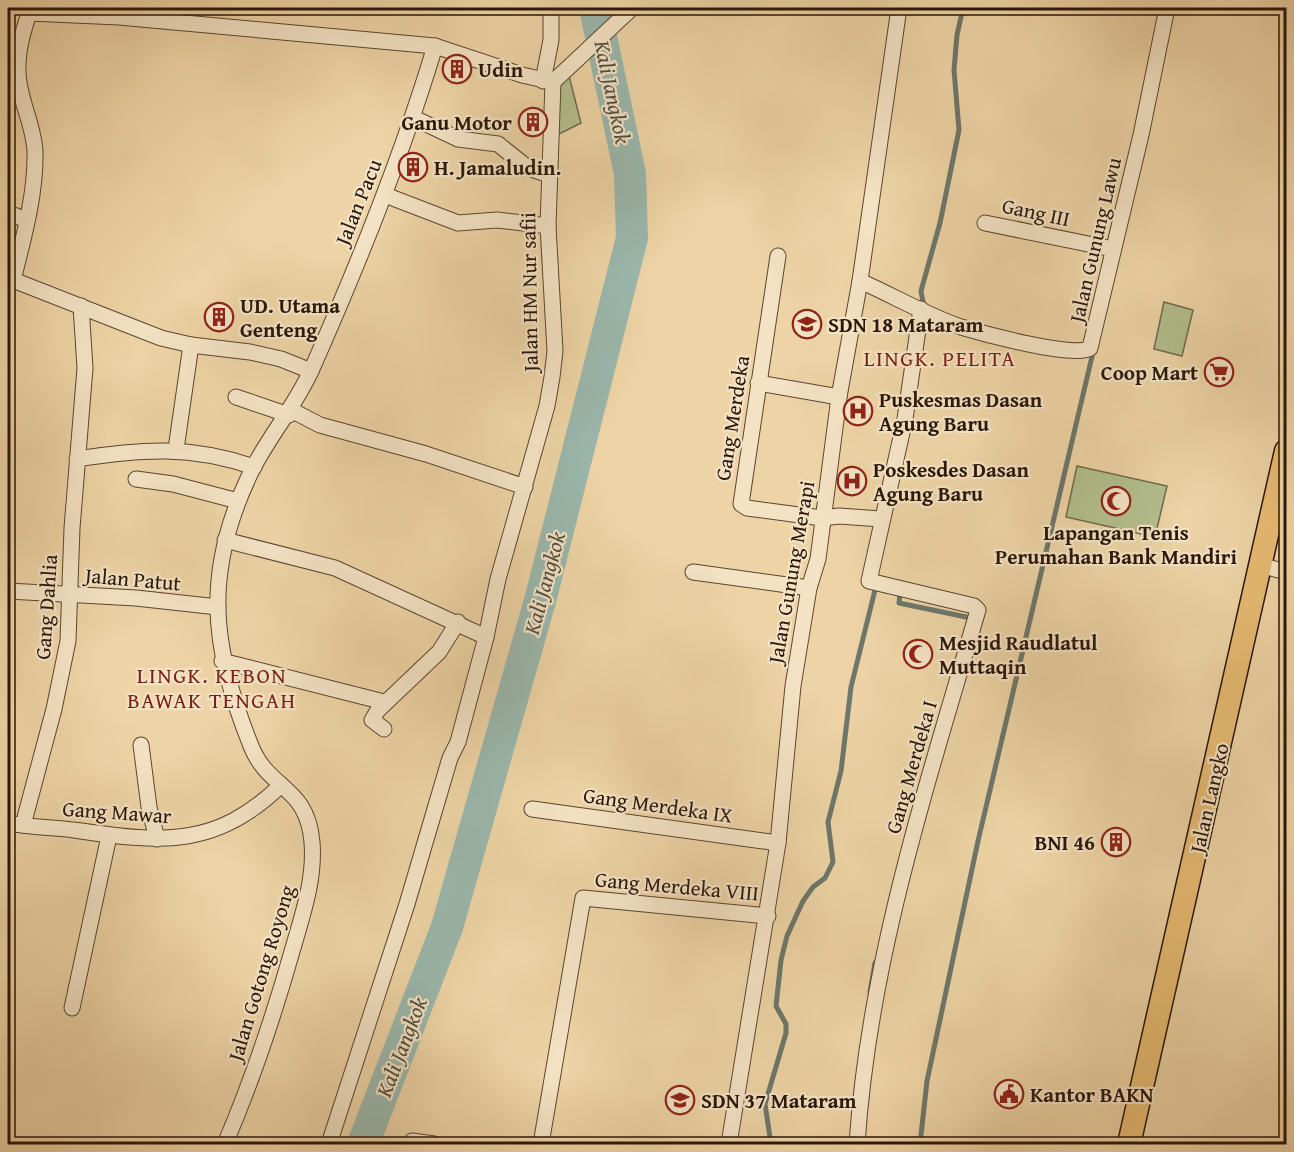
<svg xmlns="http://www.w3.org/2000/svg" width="1294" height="1152" viewBox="0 0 1294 1152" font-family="'Gentium Book Plus',serif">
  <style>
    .green { fill: #b2be8c; stroke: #6e6a4a; stroke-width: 1.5 }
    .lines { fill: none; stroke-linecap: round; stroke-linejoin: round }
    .stream { stroke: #6d776b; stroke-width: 5 }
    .river { stroke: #9ab7ac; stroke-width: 32 }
    .minor-casing { stroke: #5b4530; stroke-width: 17 }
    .primary-casing { stroke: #2a1609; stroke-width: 25 }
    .minor { stroke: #f3e2c4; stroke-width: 15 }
    .primary { stroke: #e6ba72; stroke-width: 22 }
    .labels { text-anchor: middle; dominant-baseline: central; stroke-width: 4.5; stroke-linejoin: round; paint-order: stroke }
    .poi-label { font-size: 21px; font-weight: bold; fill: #2a1609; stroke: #f3e2c4; text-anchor: start }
    .street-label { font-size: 21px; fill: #2a1609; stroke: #f3e2c4 }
    .water-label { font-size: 22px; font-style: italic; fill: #514e42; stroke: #f3e2c4 }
    .neighbourhood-label { font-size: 22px; letter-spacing: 1.5px; fill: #7a1f14; stroke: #f3e2c4 }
  </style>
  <rect width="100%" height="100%" fill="#edd3a5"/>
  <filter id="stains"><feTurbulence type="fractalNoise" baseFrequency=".00333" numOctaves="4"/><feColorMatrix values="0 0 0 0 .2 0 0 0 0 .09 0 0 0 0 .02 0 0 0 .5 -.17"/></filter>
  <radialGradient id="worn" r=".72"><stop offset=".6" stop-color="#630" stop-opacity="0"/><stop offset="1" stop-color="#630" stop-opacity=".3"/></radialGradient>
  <g class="green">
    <polygon points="569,76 581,123 553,137 558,85"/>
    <polygon points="1164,302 1193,310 1182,356 1154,349"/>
    <polygon points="1077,466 1167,486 1155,537 1066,517"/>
  </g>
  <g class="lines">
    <g class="stream">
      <polyline points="924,308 921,291 940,223 959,130 954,70 957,35 963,8"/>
      <polyline points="897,593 900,593 899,603 971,618 970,621"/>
      <polyline points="870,992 875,963"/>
      <polyline points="771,1144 765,1104 786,1033 786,1024 776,1006 781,960 787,936 803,901 813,887 825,878 833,862 828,822 841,771 851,687 876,586"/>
      <polyline points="920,1144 927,1081 978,841 1094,348"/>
    </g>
    <polyline class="river" points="363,1144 447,927 541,597 632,238 630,174 595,8"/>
    <g class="minor-casing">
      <g id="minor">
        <path d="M31 8C24 27 17 49 18 71 18 98 34 124 35 152 36 194 23 240 13 280L161 338 191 345 250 352 281 359 311 371C294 407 271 434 253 468 203 569 210 644 251 746 269 791 307 785 312 842 315 879 303 913 293 948 274 1015 252 1081 225 1144"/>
        <polyline points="29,13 119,17 435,46 522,75 553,82"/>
        <polyline points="543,81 551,40 551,8"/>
        <polyline points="553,82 632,8"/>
        <polyline points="414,118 458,139 498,144 528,168 549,175"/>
        <polyline points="385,195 458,223 497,220 548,226"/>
        <polyline points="8,213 27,220"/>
        <polyline points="985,223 1113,249"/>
        <polyline points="778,256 741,504 747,508 822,518 839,516 881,519"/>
        <path d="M860 281C894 296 926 315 961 327 981 333 1076 359 1090 348L1141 135 1167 8"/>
        <path d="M311 371C358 265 402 157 435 46"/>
        <polyline points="758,383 839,397"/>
        <polyline points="236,397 289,415"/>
        <polyline points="291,410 320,425 426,454 525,487"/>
        <polyline points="176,449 191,345"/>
        <path d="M77 459C141 449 191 445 254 467"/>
        <polyline points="136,479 173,484 238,501"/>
        <polyline points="225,540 335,568 486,637"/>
        <polyline points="1260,565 1286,572"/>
        <polyline points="693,572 809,588"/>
        <polyline points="8,591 136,598 218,607"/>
        <polyline points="222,661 384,702"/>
        <polyline points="384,729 372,720 378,710 439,652 458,622"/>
        <polyline points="141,745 149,807 157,839"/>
        <polyline points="532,809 778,843"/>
        <path d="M8 823C32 828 57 827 81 831 163 843 218 847 281 785"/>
        <polyline points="23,825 54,709 68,641 72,528 85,368 81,306"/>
        <polyline points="72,1008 109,836"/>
        <polyline points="412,1141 434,1144"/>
        <polyline points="329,1144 407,904 450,758 458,742 486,637 498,579 547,406 552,377 555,351 548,226 553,82"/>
        <polyline points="541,1144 583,898 768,916"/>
        <polyline points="729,1144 778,843 793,686 809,588 818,559 839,397 860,281 899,8"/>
        <path d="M857 1144C869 961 927 785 978 610L974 606 869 581 905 419 921 309"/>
      </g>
    </g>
    <g class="primary-casing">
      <polyline id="primary" points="1129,1144 1286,451"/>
    </g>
    <use href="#minor" class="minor"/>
    <use href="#primary" class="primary"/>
  </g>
  <defs>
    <g id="building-ring" transform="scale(1.5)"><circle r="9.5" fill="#f3e2c4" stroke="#8f2418" stroke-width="1.5"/><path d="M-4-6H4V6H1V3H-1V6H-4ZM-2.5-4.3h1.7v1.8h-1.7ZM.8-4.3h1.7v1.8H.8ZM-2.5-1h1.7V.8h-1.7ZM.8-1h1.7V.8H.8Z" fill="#8f2418"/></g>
    <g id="school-ring" transform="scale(1.5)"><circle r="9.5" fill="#f3e2c4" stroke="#8f2418" stroke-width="1.5"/><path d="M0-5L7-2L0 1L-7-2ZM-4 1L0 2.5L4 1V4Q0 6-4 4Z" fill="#8f2418"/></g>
    <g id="supermarket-ring" transform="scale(1.5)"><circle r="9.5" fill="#f3e2c4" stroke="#8f2418" stroke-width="1.5"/><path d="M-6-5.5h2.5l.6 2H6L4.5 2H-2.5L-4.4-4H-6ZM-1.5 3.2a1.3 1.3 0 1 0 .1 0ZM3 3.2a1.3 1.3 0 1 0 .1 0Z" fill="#8f2418"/></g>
    <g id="hospital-ring" transform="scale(1.5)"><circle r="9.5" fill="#f3e2c4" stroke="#8f2418" stroke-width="1.5"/><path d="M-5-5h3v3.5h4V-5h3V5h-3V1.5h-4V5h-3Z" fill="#8f2418"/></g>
    <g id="mosque-ring" transform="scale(1.5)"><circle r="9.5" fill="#f3e2c4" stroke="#8f2418" stroke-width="1.5"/><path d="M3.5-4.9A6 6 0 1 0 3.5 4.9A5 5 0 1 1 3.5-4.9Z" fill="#8f2418"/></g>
    <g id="civic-ring" transform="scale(1.5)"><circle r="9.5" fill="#f3e2c4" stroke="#8f2418" stroke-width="1.5"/><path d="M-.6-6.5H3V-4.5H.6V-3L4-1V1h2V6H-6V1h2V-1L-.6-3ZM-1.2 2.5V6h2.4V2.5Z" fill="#8f2418"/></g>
  </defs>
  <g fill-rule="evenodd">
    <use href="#building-ring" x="457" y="69"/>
    <use href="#building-ring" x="533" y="122"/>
    <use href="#building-ring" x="413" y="167"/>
    <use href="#building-ring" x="219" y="317"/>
    <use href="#school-ring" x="807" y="324"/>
    <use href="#supermarket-ring" x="1219" y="372"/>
    <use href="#hospital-ring" x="858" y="411"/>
    <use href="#hospital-ring" x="852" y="481"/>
    <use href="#mosque-ring" x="1116" y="501"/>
    <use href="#mosque-ring" x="918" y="654"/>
    <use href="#building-ring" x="1116" y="842"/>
    <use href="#civic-ring" x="1009" y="1094"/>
    <use href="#school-ring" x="680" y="1100"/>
  </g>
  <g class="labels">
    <g class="poi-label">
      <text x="478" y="69">Udin</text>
      <text x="512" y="122" text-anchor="end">Ganu Motor</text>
      <text x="434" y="167">H. Jamaludin.</text>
      <text x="240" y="305">UD. Utama<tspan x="240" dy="24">Genteng</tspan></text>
      <text x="828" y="324">SDN 18 Mataram</text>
      <text x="1198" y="372" text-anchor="end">Coop Mart</text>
      <text x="879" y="399">Puskesmas Dasan<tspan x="879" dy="24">Agung Baru</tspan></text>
      <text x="873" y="469">Poskesdes Dasan<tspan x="873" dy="24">Agung Baru</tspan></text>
      <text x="1116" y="532" text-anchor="middle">Lapangan Tenis<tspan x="1116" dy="24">Perumahan Bank Mandiri</tspan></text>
      <text x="939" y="642">Mesjid Raudlatul<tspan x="939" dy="24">Muttaqin</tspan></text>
      <text x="1095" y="842" text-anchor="end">BNI 46</text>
      <text x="1030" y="1094">Kantor BAKN</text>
      <text x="701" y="1100">SDN 37 Mataram</text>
    </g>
    <g class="street-label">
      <text transform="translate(358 202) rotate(-68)">Jalan Pacu</text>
      <text transform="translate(1036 212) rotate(12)">Gang III</text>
      <text transform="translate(1095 240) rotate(-77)">Jalan Gunung Lawu</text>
      <text transform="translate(529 292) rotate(-91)">Jalan HM Nur safii</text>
      <text transform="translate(732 418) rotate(-81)">Gang Merdeka</text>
      <text transform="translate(791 572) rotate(-80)">Jalan Gunung Merapi</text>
      <text transform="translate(133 579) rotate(5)">Jalan Patut</text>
      <text transform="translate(46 607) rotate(-86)">Gang Dahlia</text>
      <text transform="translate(911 767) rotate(-74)">Gang Merdeka I</text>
      <text transform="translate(1209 798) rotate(-77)">Jalan Langko</text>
      <text transform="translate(658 805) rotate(8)">Gang Merdeka IX</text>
      <text transform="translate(117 812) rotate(4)">Gang Mawar</text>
      <text transform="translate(677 886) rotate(5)">Gang Merdeka VIII</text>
      <text transform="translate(261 973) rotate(-73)">Jalan Gotong Royong</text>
    </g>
    <g class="water-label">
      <text transform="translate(613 92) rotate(78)">Kali Jangkok</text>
      <text transform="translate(544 583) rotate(-75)">Kali Jangkok</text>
      <text transform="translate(401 1047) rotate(-69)">Kali Jangkok</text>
    </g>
    <g class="neighbourhood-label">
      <text x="940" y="358">LINGK. PELITA</text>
      <text x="212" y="675">LINGK. KEBON<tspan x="212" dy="25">BAWAK TENGAH</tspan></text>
    </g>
  </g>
  <rect width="1294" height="1152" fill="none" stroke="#edd3a5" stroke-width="30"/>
  <rect x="9" y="9" width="1276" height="1134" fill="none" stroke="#2a1609" stroke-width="3"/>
  <rect x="15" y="15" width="1264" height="1122" fill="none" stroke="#2a1609" stroke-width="1.5"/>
  <rect width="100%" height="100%" filter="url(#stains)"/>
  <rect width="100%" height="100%" fill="url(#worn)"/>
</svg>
